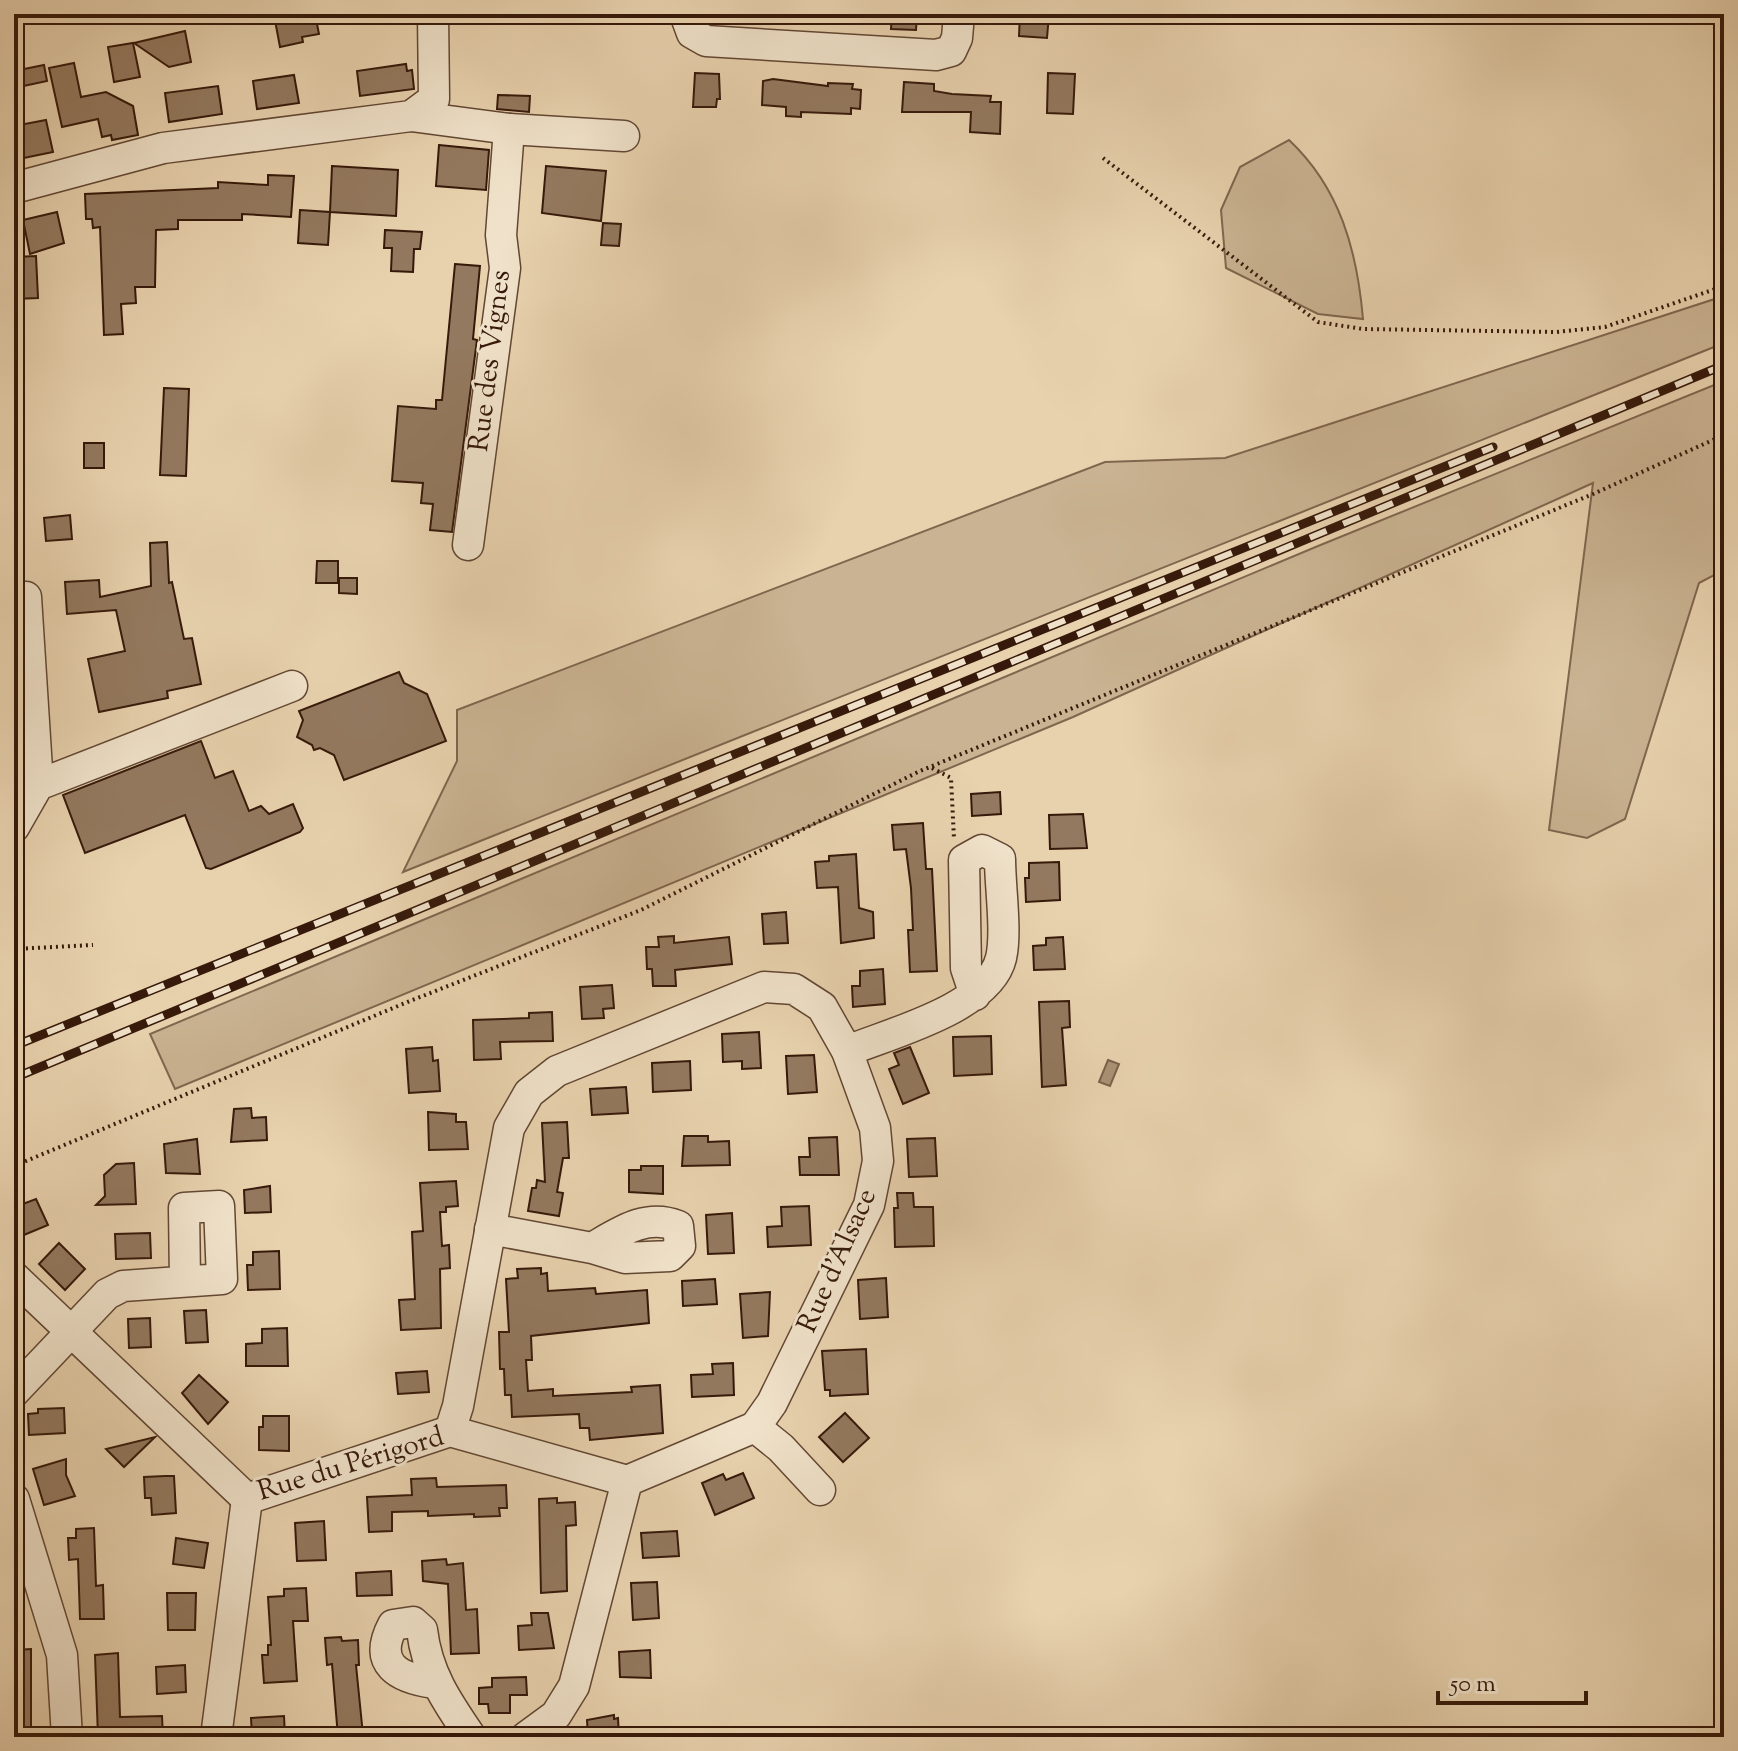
<svg xmlns="http://www.w3.org/2000/svg" width="1738" height="1751" viewBox="0 0 1738 1751" font-family="'Sorts Mill Goudy',serif">
  <style>
    .green { fill: #cab392; stroke: #80664e; stroke-width: 2 }
    .water { fill: #ab9376; stroke: #7c624b; stroke-width: 2 }
    .building { fill: #93795f; stroke: #36190a; stroke-width: 2 }
    .lines { fill: none; stroke-linecap: round; stroke-linejoin: round }
    .minor-casing { stroke: #624733; stroke-width: 33 }
    .path { stroke: #36190a; stroke-width: 4; stroke-dasharray: 2 4; stroke-linecap: butt }
    .minor { stroke: #f0e2ca; stroke-width: 30 }
    .rail-casing { stroke: #36190a; stroke-width: 9 }
    .rail { stroke: #f0e2ca; stroke-width: 6; stroke-dasharray: 18; stroke-linecap: butt }
    .labels { text-anchor: middle; dominant-baseline: central; stroke-width: 6; stroke-linejoin: round; paint-order: stroke }
    .street-label { font-size: 28px; fill: #36190a; stroke: #f0e2ca }
  </style>
  <rect width="100%" height="100%" fill="#e8d2ae"/>
  <filter id="stains"><feTurbulence type="fractalNoise" baseFrequency=".0025" numOctaves="4"/><feColorMatrix values="0 0 0 0 .2 0 0 0 0 .09 0 0 0 0 .02 0 0 0 .5 -.17"/></filter>
  <radialGradient id="worn" r=".72"><stop offset=".6" stop-color="#630" stop-opacity="0"/><stop offset="1" stop-color="#630" stop-opacity=".3"/></radialGradient>
  <g class="green">
    <path d="M1289 140C1340 188 1357 250 1363 319L1318 314 1226 268 1221 210 1240 167Z"/>
    <polygon points="1724,296 1724,343 403,872 457,761 457,710 1105,462 1225,458"/>
    <polygon points="1724,381 1724,570 1699,583 1625,819 1587,838 1549,830 1593,483 1073,717 175,1089 150,1034 1318,546"/>
  </g>
  <polygon class="water" points="1108,1060 1119,1064 1110,1086 1099,1082"/>
  <g class="building">
    <polygon points="315,14 319,34 302,37 303,42 280,47 274,15"/>
    <polygon points="892,14 917,14 916,30 891,29"/>
    <polygon points="1020,14 1049,14 1047,38 1019,36"/>
    <polygon points="185,31 191,62 169,67 134,43"/>
    <polygon points="133,43 140,77 114,82 108,47"/>
    <polygon points="74,63 81,97 106,92 133,106 138,135 112,140 111,135 102,137 98,119 62,127 49,68"/>
    <polygon points="406,64 407,71 412,70 414,89 360,96 357,71"/>
    <polygon points="44,65 47,81 14,88 14,71"/>
    <polygon points="695,73 719,74 720,99 717,99 716,107 693,107"/>
    <polygon points="1048,73 1075,74 1073,114 1047,113"/>
    <polygon points="294,75 299,103 257,109 253,81"/>
    <polygon points="773,79 828,86 828,83 853,84 852,89 861,90 860,109 851,108 851,114 801,112 801,117 786,116 786,107 762,105 763,81"/>
    <polygon points="904,82 934,84 934,91 952,94 991,96 990,102 1001,102 1000,134 970,132 971,112 902,112"/>
    <polygon points="218,86 222,114 169,122 165,93"/>
    <polygon points="498,95 530,96 529,112 497,109"/>
    <polygon points="46,120 53,152 14,160 14,126"/>
    <polygon points="439,145 489,150 486,190 436,186"/>
    <polygon points="332,166 398,170 396,216 330,212"/>
    <polygon points="546,166 606,171 601,221 542,213"/>
    <polygon points="268,175 294,176 291,217 242,214 242,220 178,220 178,229 156,230 155,287 135,287 136,303 121,304 123,334 104,335 100,227 93,228 92,219 86,219 85,194 218,188 218,182 268,185"/>
    <polygon points="300,210 330,212 328,245 298,243"/>
    <polygon points="57,212 64,243 30,254 23,220"/>
    <polygon points="603,223 621,224 619,246 601,245"/>
    <polygon points="385,230 422,232 420,249 414,249 413,272 391,271 392,248 384,248"/>
    <polygon points="36,256 38,298 14,299 14,257"/>
    <polygon points="455,264 480,266 473,339 477,340 452,532 430,530 433,504 421,503 423,483 392,481 398,406 436,409 436,400 442,400"/>
    <polygon points="164,388 189,389 186,476 160,475"/>
    <rect x="84" y="443" width="20" height="25"/>
    <polygon points="70,515 72,539 46,541 44,518"/>
    <polygon points="167,542 169,583 172,582 184,639 192,638 201,684 167,691 168,698 99,712 88,659 125,651 116,610 67,614 65,582 99,580 100,597 151,586 150,543"/>
    <polygon points="317,561 338,561 338,583 316,583"/>
    <polygon points="339,578 357,578 357,594 339,593"/>
    <polygon points="399,672 404,683 427,694 446,741 344,780 334,755 320,748 314,750 312,745 297,737 303,720 299,711"/>
    <polygon points="201,741 215,778 233,771 249,811 261,806 269,814 293,804 303,828 300,832 211,869 206,868 185,815 85,853 63,795"/>
    <polygon points="1000,792 1001,814 972,816 971,794"/>
    <polygon points="1083,814 1087,848 1050,849 1049,815"/>
    <polygon points="923,823 926,869 932,869 937,971 910,972 908,930 913,930 911,888 906,849 894,850 892,825"/>
    <polygon points="856,854 859,908 873,912 874,938 841,943 838,887 817,888 815,862 829,861 829,856"/>
    <polygon points="1059,862 1060,900 1026,902 1025,878 1029,878 1029,863"/>
    <polygon points="786,912 788,943 764,944 762,914"/>
    <polygon points="674,936 674,943 729,937 732,964 675,970 676,986 653,986 652,969 647,969 646,947 659,947 658,937"/>
    <polygon points="1063,937 1065,969 1034,970 1033,946 1046,945 1046,938"/>
    <polygon points="883,969 885,1004 853,1007 852,986 860,986 860,971"/>
    <polygon points="612,985 614,1008 603,1009 604,1018 582,1019 580,987"/>
    <polygon points="1069,1001 1070,1027 1062,1028 1066,1085 1042,1087 1039,1002"/>
    <polygon points="552,1012 553,1041 500,1042 501,1059 474,1060 473,1020 529,1018 529,1013"/>
    <polygon points="759,1032 761,1068 742,1069 742,1061 723,1062 722,1034"/>
    <polygon points="991,1036 992,1074 954,1076 953,1037"/>
    <polygon points="432,1047 433,1061 438,1060 440,1091 409,1093 406,1049"/>
    <polygon points="910,1047 929,1093 903,1104 889,1069 899,1065 894,1053"/>
    <polygon points="814,1055 817,1092 788,1094 786,1056"/>
    <polygon points="690,1061 691,1090 653,1092 652,1063"/>
    <polygon points="626,1087 628,1113 592,1115 590,1089"/>
    <polygon points="251,1108 252,1118 266,1117 267,1140 231,1142 234,1109"/>
    <polygon points="428,1112 456,1114 456,1122 466,1122 468,1149 429,1150"/>
    <polygon points="567,1122 569,1158 563,1158 557,1192 563,1193 559,1216 528,1211 532,1188 536,1188 537,1180 545,1182 542,1123"/>
    <polygon points="684,1136 708,1136 708,1142 729,1141 730,1165 682,1166"/>
    <polygon points="837,1137 839,1175 800,1175 799,1157 810,1157 809,1138"/>
    <polygon points="935,1138 937,1176 909,1177 907,1139"/>
    <polygon points="197,1139 200,1174 166,1173 164,1144"/>
    <polygon points="134,1163 136,1204 96,1205 105,1196 104,1175 116,1164"/>
    <polygon points="641,1166 663,1166 663,1194 629,1192 629,1170 641,1170"/>
    <polygon points="456,1181 458,1206 446,1207 446,1212 440,1212 442,1246 449,1245 450,1268 440,1269 441,1328 401,1330 399,1300 415,1299 412,1232 423,1231 420,1183"/>
    <polygon points="270,1186 271,1212 245,1213 244,1190"/>
    <polygon points="897,1193 913,1193 914,1207 933,1207 934,1246 895,1247 894,1208 898,1208"/>
    <polygon points="36,1199 48,1225 19,1237 14,1214 22,1210 20,1205"/>
    <polygon points="809,1206 811,1245 768,1247 767,1227 782,1226 781,1207"/>
    <polygon points="732,1213 734,1253 708,1254 706,1215"/>
    <polygon points="150,1233 151,1258 116,1259 115,1234"/>
    <polygon points="59,1243 85,1269 65,1290 39,1264"/>
    <polygon points="279,1251 280,1289 248,1290 247,1265 253,1265 253,1252"/>
    <polygon points="541,1268 541,1274 547,1273 548,1291 595,1288 596,1294 647,1290 649,1323 531,1336 532,1360 526,1360 528,1391 553,1389 553,1396 632,1392 631,1387 660,1385 663,1433 590,1440 589,1428 580,1428 579,1414 512,1417 511,1395 505,1395 504,1369 500,1369 499,1332 509,1332 506,1279 518,1278 517,1269"/>
    <polygon points="886,1278 888,1317 860,1319 858,1280"/>
    <polygon points="715,1279 717,1304 683,1306 682,1281"/>
    <polygon points="770,1292 768,1336 743,1338 740,1294"/>
    <polygon points="206,1310 208,1342 186,1343 184,1311"/>
    <polygon points="150,1318 151,1347 129,1348 128,1319"/>
    <polygon points="287,1328 288,1366 246,1366 246,1344 262,1343 262,1329"/>
    <polygon points="866,1349 868,1394 830,1396 830,1390 825,1390 822,1351"/>
    <polygon points="733,1363 734,1395 692,1397 691,1375 713,1374 712,1364"/>
    <polygon points="427,1371 429,1392 398,1394 396,1373"/>
    <polygon points="199,1375 228,1402 208,1424 182,1393"/>
    <polygon points="64,1408 65,1433 29,1435 28,1414 38,1413 38,1409"/>
    <polygon points="845,1413 869,1438 843,1462 819,1437"/>
    <polygon points="263,1416 289,1416 289,1451 259,1450 259,1427 263,1427"/>
    <polygon points="155,1437 124,1467 106,1449"/>
    <polygon points="66,1459 66,1475 75,1496 44,1505 33,1469"/>
    <polygon points="743,1473 754,1498 715,1515 702,1483 723,1474 726,1480"/>
    <polygon points="165,1476 174,1476 176,1513 152,1515 151,1498 145,1498 144,1477"/>
    <polygon points="436,1478 437,1487 506,1485 507,1508 499,1508 500,1516 474,1517 474,1514 428,1516 428,1511 392,1512 392,1531 369,1532 367,1497 412,1495 411,1479"/>
    <polygon points="557,1498 557,1503 575,1502 576,1525 566,1526 567,1591 541,1593 539,1499"/>
    <polygon points="324,1521 326,1560 297,1561 295,1523"/>
    <polygon points="94,1528 96,1586 103,1585 104,1619 80,1619 78,1559 69,1560 68,1538 76,1538 76,1529"/>
    <polygon points="677,1531 679,1556 643,1558 641,1533"/>
    <polygon points="176,1538 208,1543 204,1568 173,1564"/>
    <polygon points="446,1559 447,1565 463,1563 466,1610 477,1609 479,1653 451,1654 448,1584 423,1581 422,1561"/>
    <polygon points="391,1571 392,1595 357,1596 356,1573"/>
    <polygon points="657,1582 659,1618 633,1620 631,1583"/>
    <polygon points="306,1588 308,1621 293,1621 297,1681 264,1683 262,1655 268,1655 268,1645 271,1645 268,1597 284,1596 284,1589"/>
    <polygon points="167,1593 196,1593 195,1630 168,1630"/>
    <polygon points="531,1613 548,1613 554,1648 519,1650 518,1626 532,1625"/>
    <polygon points="341,1637 342,1641 358,1640 359,1665 356,1665 363,1735 338,1737 332,1664 327,1665 325,1638"/>
    <polygon points="31,1649 31,1737 14,1737 14,1650"/>
    <polygon points="650,1650 651,1678 620,1677 619,1652"/>
    <polygon points="118,1653 120,1717 162,1716 163,1737 98,1737 95,1655"/>
    <polygon points="185,1665 186,1692 157,1694 156,1667"/>
    <polygon points="526,1677 527,1695 510,1695 510,1713 489,1713 488,1704 479,1704 479,1688 492,1687 492,1678"/>
    <polygon points="614,1715 614,1719 618,1718 619,1737 588,1737 587,1720"/>
    <polygon points="284,1716 285,1737 252,1737 251,1718"/>
  </g>
  <g class="lines">
    <g class="minor-casing">
      <g id="minor">
        <polyline points="685,14 692,33 706,41 936,55 951,51 957,38 959,14"/>
        <polyline points="411,116 509,129 624,136"/>
        <polyline points="14,188 163,148 411,116 434,99 433,14"/>
        <polyline points="468,545 505,268 501,235 509,129"/>
        <polyline points="14,597 26,597 38,785"/>
        <polyline points="14,827 38,785 292,686"/>
        <path d="M847 1051C891 1033 989 1008 1001 958 1007 932 1000 887 1000 859L982 850 964 860 966 968 975 995"/>
        <path d="M490 1229 592 1248 625 1258 670 1256 680 1246 678 1226C646 1213 620 1232 592 1248"/>
        <polyline points="14,1277 247,1499 450,1431 627,1481"/>
        <polyline points="14,1392 107,1294 123,1286 222,1279 219,1206 184,1208 185,1281"/>
        <polyline points="755,1427 781,1448 820,1490"/>
        <polyline points="450,1431 458,1406 509,1128 529,1093 557,1071 764,987 794,989 822,1007 847,1051 875,1128 878,1161 869,1205 772,1403 755,1427 627,1481 574,1686 556,1715 526,1737"/>
        <polyline points="14,1499 62,1655 67,1737"/>
        <path d="M434 1683C399 1678 372 1665 393 1625L413 1622 422 1630C427 1673 447 1702 471 1737"/>
        <polyline points="216,1737 247,1499"/>
      </g>
    </g>
    <g class="path">
      <polyline points="1716,14 1724,21"/>
      <polyline points="1103,158 1318,322 1363,329 1556,332 1605,327 1724,286"/>
      <polyline points="932,768 951,778 954,839"/>
      <polyline points="14,949 93,945"/>
      <polyline points="14,1166 410,1001 641,910 920,771 1593,494 1724,435"/>
    </g>
    <use href="#minor" class="minor"/>
    <g class="rail-casing">
      <g id="rail">
        <polyline points="14,1046 1493,447"/>
        <polyline points="14,1078 1724,365"/>
      </g>
    </g>
    <use href="#rail" class="rail"/>
  </g>
  <g class="labels">
    <g class="street-label">
      <text transform="translate(491 361) rotate(-83)">Rue des Vignes</text>
      <text transform="translate(838 1261) rotate(-66)">Rue d'Alsace</text>
      <text transform="translate(351 1465) rotate(-17)">Rue du Périgord</text>
    </g>
  </g>
  <rect width="1738" height="1751" fill="none" stroke="#e8d2ae" stroke-width="48"/>
  <rect x="16" y="16" width="1706" height="1719" fill="none" stroke="#36190a" stroke-width="4"/>
  <rect x="24" y="24" width="1690" height="1703" fill="none" stroke="#36190a" stroke-width="2"/>
  <path d="M1438 1691v12h148v-12" fill="none" stroke="#36190a" stroke-width="4"/>
  <text x="1450" y="1691" font-size="24" fill="#36190a" stroke="#f0e2ca" stroke-width="6" paint-order="stroke">50 m</text>
  <rect width="100%" height="100%" filter="url(#stains)"/>
  <rect width="100%" height="100%" fill="url(#worn)"/>
</svg>
